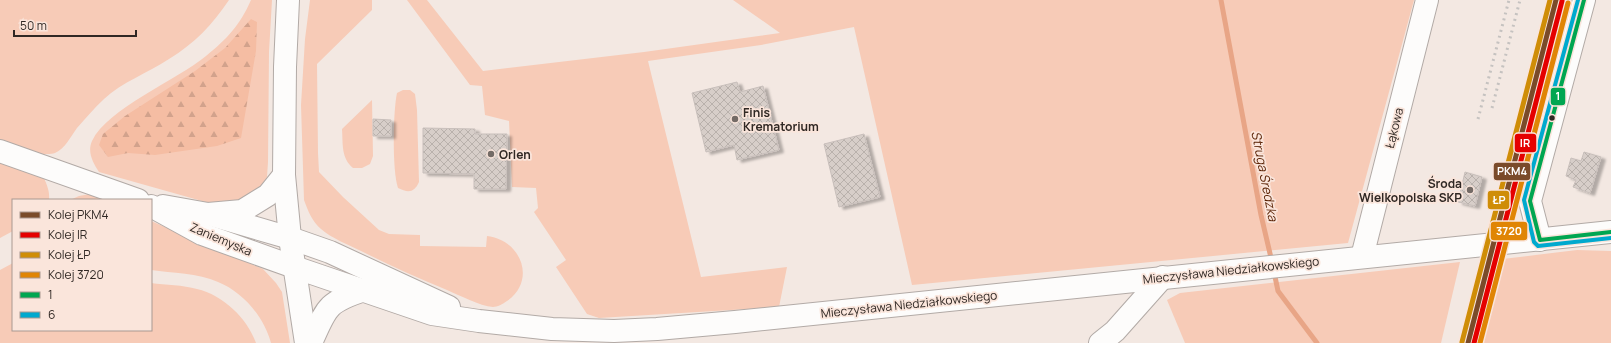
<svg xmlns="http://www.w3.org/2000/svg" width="1611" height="343" viewBox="0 0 1611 343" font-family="Manrope,sans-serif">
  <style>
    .green { fill: #f7cbb7 }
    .forest { fill: url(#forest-firs) }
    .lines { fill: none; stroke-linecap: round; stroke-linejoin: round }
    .stream { stroke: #e8a586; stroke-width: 5 }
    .building { fill: url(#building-cross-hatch); stroke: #c8bfbb; filter: url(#shadow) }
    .minor-casing { stroke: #b2aaa6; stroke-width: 24 }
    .major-casing { stroke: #b2aaa6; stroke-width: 24 }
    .highway-casing { stroke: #b2aaa6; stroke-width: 24 }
    .minor { stroke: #fdfcfb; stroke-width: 22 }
    .major { stroke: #fdfcfb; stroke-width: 22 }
    .highway { stroke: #fdfcfb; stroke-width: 22 }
    .rail { stroke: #c5c2c0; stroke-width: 3; stroke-dasharray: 2 4; stroke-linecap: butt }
    .bus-1-casing { stroke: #fae5db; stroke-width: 7 }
    .bus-2-casing { stroke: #fae5db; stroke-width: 7 }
    .bus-1 { stroke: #00a651; stroke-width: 4 }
    .bus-2 { stroke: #00a9ce; stroke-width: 4 }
    .rail-1-casing { stroke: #fae5db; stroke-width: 8 }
    .rail-2-casing { stroke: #fae5db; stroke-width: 8 }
    .rail-3-casing { stroke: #fae5db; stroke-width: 8 }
    .rail-4-casing { stroke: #fae5db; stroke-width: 8 }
    .rail-1 { stroke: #7a4b2a; stroke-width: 5 }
    .rail-2 { stroke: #e50000; stroke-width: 5 }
    .rail-3 { stroke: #cf8d07; stroke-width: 5 }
    .rail-4 { stroke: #e08505; stroke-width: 5 }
    .bus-dot { fill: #302824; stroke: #fae5db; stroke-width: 1.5 }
    .poi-dot { fill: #746b66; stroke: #fae5db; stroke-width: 1.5 }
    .labels { text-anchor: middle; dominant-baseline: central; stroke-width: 3.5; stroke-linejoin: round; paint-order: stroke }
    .poi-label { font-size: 12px; font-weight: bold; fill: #302824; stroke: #fae5db; text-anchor: start }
    .street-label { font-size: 12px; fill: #302824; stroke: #fae5db }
    .water-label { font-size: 13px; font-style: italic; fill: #581f00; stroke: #fae5db }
    .line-badge { stroke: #fae5db; stroke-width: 1.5 }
    .badge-label { font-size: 11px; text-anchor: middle; font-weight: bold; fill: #fff }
  </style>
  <defs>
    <pattern id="forest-firs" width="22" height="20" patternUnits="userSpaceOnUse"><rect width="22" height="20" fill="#f5bda3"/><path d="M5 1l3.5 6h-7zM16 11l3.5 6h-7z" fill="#d2a28c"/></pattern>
    <pattern id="building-cross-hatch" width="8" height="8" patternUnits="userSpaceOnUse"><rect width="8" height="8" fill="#d7cec9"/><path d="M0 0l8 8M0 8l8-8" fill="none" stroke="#b9b1ac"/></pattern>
    <filter id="shadow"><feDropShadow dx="4.5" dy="2.5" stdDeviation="1" flood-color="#0004"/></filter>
  </defs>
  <rect width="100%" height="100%" fill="#f3e8e2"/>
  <g class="green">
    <path d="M0 0H229C212 25 195 43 169 59 148 73 122 82 104 99 94 108 86 118 77 128 71 136 65 149 55 153 41 158 14 145 0 140Z"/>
    <path d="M251 0H272L269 52 268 162 267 177 261 186 245 200 209 203 99 172C93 163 87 152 92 141 108 108 177 80 206 56 227 39 240 25 251 0Z"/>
    <path d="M310 0H372V10L317 64 318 153 319 172 343 197 379 230 389 234 420 235V246L486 247 487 236C521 240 537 280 507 301 503 304 497 307 493 307 480 306 459 295 447 290 418 278 389 265 361 251 349 245 331 238 321 229 312 221 308 211 304 200L301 105 305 39Z"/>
    <polygon points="407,0 427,0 483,71 644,52 780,33 733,0 1414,0 1348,243 912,285 854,27 761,45 648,61 701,277 787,267 779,307 599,318 587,314 556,267 566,260 534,212 538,208 536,188 512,187 509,121 485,115 482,86 470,85"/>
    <path d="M403 90H410L415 94 417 110 419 182C414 193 408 193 398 188 392 171 393 111 397 93Z"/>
    <path d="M372 100 373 156 370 164 362 168H353C341 158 343 144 342 129Z"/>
    <path d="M0 162 44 178C47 185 50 192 49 200H13V231L0 238Z"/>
    <polygon points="90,194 102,200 70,200 79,196"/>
    <path d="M151 221 263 269 276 283 282 292 290 343H271C264 317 243 292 218 282 198 273 172 273 151 270Z"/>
    <polygon points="1577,250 1611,251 1611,343 1474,343 1494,260"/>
    <polygon points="1460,262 1441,343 1185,343 1167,300 1180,293"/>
    <path d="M13 263V330H151V283C166 285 183 285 197 289 223 295 247 318 256 343H0V270Z"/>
  </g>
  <polygon class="forest" points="251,19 257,22 256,51 241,138 217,146 155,155 128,153 108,157 99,145 103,134 125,116 195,71 225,48"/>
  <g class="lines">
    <g class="stream">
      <polyline points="1221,0 1261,215 1272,262"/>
      <polyline points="1274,272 1278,291 1317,343"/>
    </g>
  </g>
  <g class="building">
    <polygon points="737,82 740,92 763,86 779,150 737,160 734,145 706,152 692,93"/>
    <polygon points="373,119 391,120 391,136 373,136"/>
    <polygon points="423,128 475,129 475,134 507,134 506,189 474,189 474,174 423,173"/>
    <polygon points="864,134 880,197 839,207 824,144"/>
    <polygon points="1584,152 1601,157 1590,193 1573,187 1576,180 1566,176 1571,158 1581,161"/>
    <polygon points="1465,172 1482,177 1475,206 1458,202"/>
  </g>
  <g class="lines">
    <g class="minor-casing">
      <g id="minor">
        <polyline points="290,238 330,252 449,307"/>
        <polyline points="1540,240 1530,201 1584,0"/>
        <polyline points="1362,257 1427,0"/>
        <polyline points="294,267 432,314 479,321 552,329 614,331 657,329 735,322 1611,232"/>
        <path d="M311 343C327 307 326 303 364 290"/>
        <polyline points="1100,343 1115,331 1163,277"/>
      </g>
    </g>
    <g class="major-casing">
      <g id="major">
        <polyline points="0,151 138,200"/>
        <polyline points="151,206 202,234 294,267"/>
        <polyline points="163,206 208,214 290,238"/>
      </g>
    </g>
    <g class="highway-casing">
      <g id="highway">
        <polyline points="288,0 285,67 284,175 290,238 306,343"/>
        <polyline points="208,214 242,211 268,195 284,175"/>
      </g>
    </g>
    <use href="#minor" class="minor"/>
    <use href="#major" class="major"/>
    <use href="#highway" class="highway"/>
    <g class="rail">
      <polyline points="1492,108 1520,0"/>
      <polyline points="1478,119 1509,0"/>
    </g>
    <g class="bus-1-casing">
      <polyline id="bus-1" points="1584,0 1530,201 1540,240 1611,232"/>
    </g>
    <g class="bus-2-casing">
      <polyline id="bus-2" points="1578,0 1524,200 1534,242 1538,246 1611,238"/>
    </g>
    <use href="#bus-1" class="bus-1"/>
    <use href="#bus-2" class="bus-2"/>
    <g class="rail-1-casing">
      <polyline id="rail-1" points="1468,343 1556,0"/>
    </g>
    <g class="rail-2-casing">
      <polyline id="rail-2" points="1474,343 1562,1"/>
    </g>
    <g class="rail-3-casing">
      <polyline id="rail-3" points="1462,342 1550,0"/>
    </g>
    <g class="rail-4-casing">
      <polyline id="rail-4" points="1480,343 1568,3"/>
    </g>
    <use href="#rail-1" class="rail-1"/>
    <use href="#rail-2" class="rail-2"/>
    <use href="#rail-3" class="rail-3"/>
    <use href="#rail-4" class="rail-4"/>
  </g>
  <circle class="bus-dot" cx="1552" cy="118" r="3.5"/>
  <g class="poi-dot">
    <circle cx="735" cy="119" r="4"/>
    <circle cx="491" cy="154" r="4"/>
    <circle cx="1470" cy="190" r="4"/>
  </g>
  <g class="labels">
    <g class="poi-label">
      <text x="743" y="112">Finis<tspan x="743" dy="14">Krematorium</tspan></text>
      <text x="499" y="154">Orlen</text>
      <text x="1462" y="183" text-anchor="end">Środa<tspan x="1462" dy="14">Wielkopolska SKP</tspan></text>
    </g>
    <g class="street-label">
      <text transform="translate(1394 128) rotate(-76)">Łąkowa</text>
      <text transform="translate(221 239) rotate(23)">Zaniemyska</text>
      <text transform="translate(1231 270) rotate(-6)">Mieczysława Niedziałkowskiego</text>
      <text transform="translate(909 304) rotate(-6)">Mieczysława Niedziałkowskiego</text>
    </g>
    <g class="water-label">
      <text transform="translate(1265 176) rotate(79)">Struga Średzka</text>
    </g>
  </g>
  <g class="line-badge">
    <rect x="1550" y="87" width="16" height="19" rx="4" fill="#00a651"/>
    <rect x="1514" y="133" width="23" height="20" rx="4" fill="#e50000"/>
    <rect x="1493" y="162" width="38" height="19" rx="4" fill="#7a4b2a"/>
    <rect x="1487" y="190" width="23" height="20" rx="4" fill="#cf8d07"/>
    <rect x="1490" y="221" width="38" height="20" rx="4" fill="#e08505"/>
  </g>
  <g class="badge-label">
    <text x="1558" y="100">1</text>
    <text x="1525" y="147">IR</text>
    <text x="1512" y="175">PKM4</text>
    <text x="1499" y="204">ŁP</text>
    <text x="1509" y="235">3720</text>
  </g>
  <rect x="12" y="199" width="140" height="132" fill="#fae5db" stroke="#a99992"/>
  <rect x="20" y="212" width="20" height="6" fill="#7a4b2a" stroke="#a99992"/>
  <text x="48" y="219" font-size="12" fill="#302824">Kolej PKM4</text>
  <rect x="20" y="232" width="20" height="6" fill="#e50000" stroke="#a99992"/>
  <text x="48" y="239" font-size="12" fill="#302824">Kolej IR</text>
  <rect x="20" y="252" width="20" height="6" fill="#cf8d07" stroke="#a99992"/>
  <text x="48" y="259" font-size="12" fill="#302824">Kolej ŁP</text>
  <rect x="20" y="272" width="20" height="6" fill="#e08505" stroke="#a99992"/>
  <text x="48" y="279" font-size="12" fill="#302824">Kolej 3720</text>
  <rect x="20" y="292" width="20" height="6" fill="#00a651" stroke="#a99992"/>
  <text x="48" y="299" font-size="12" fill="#302824">1</text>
  <rect x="20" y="312" width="20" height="6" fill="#00a9ce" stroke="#a99992"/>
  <text x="48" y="319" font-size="12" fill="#302824">6</text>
  <path d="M14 30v6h122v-6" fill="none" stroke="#302824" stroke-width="2"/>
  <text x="20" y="30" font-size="12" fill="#302824" stroke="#fae5db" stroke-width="3" paint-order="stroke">50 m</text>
</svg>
